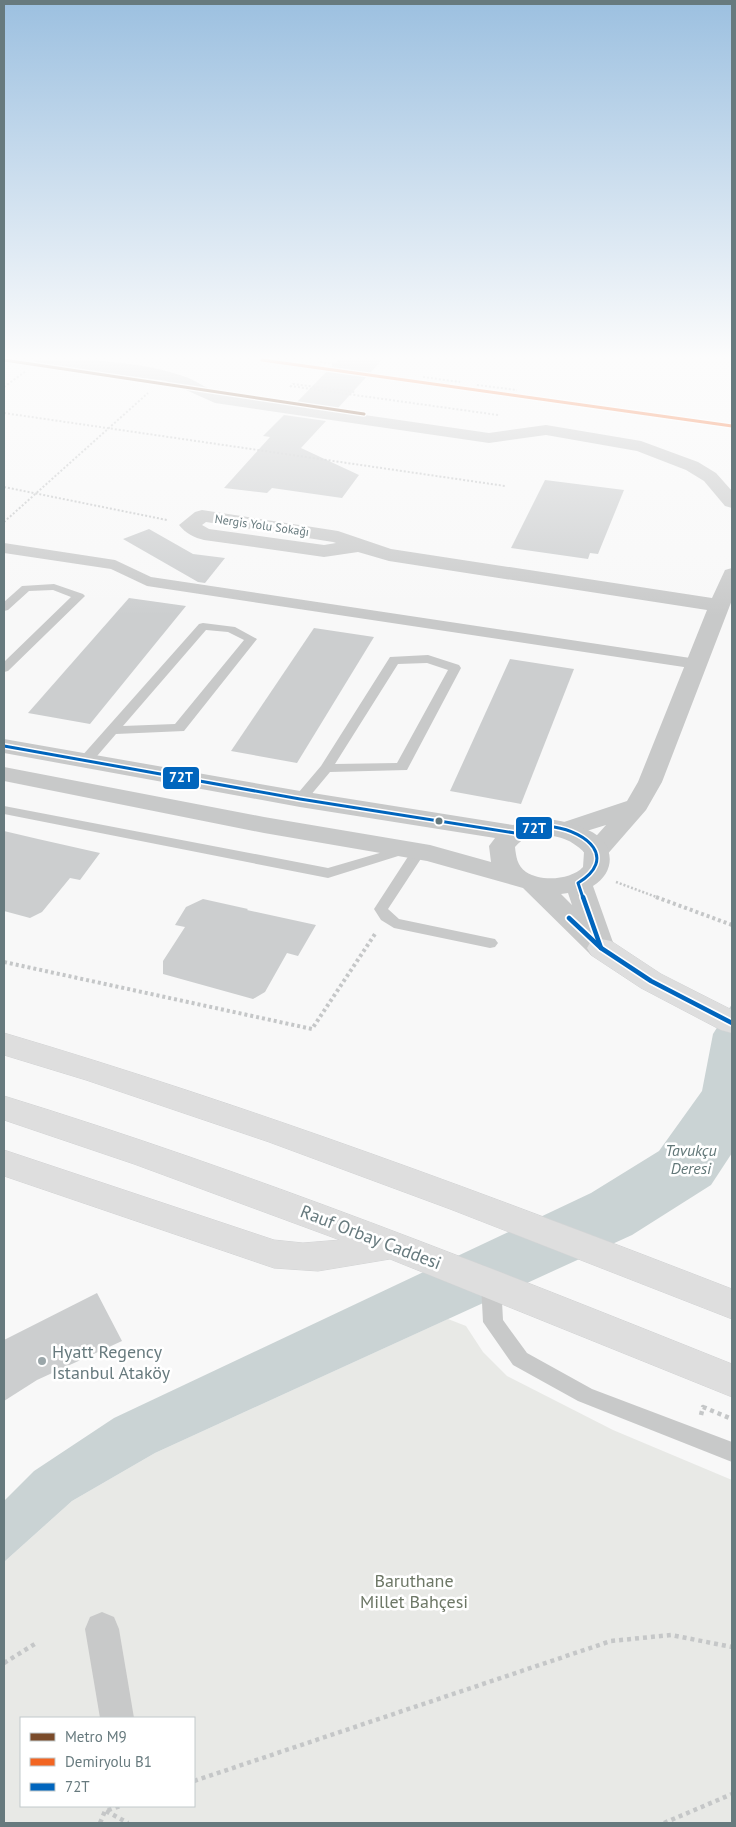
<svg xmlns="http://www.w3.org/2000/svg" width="736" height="1827" viewBox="0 0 736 1827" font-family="'PT Sans',sans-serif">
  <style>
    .green { fill: #e8e9e6; fill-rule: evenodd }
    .water { fill: #cad3d4 }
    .building { fill: #cccecf }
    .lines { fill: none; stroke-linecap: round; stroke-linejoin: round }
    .secondary-casing { stroke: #d2d3d4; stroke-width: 1 }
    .trunk-casing { stroke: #d2d3d4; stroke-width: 1 }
    .path-far3 { stroke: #c5c7c8; stroke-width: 2; stroke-dasharray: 2 2; stroke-linecap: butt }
    .path-far2 { stroke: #c5c7c8; stroke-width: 2.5; stroke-dasharray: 2 2; stroke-linecap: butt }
    .path-far1 { stroke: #c5c7c8; stroke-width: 4; stroke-dasharray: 3 3; stroke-linecap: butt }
    .path { stroke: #c5c7c8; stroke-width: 4.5; stroke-dasharray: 4 4; stroke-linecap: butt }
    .service { fill: #c8c9c9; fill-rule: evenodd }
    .pedestrian { fill: #c8c9c9; fill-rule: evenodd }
    .minor { fill: #c8c9c9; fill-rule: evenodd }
    .tertiary { fill: #c8c9c9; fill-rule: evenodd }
    .secondary { fill: #dedede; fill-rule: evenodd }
    .trunk { fill: #dedede; fill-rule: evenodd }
    .bus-1-far1-casing { stroke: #fff; stroke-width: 6 }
    .bus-1-casing { stroke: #fff; stroke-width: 8 }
    .bus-1-far1 { stroke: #0065bd; stroke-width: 3 }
    .bus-1 { stroke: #0065bd; stroke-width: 4.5 }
    .rail-1-casing { stroke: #fff; stroke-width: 5.5 }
    .rail-1 { stroke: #f26522; stroke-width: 3 }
    .metro-1-casing { stroke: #fff; stroke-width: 5.5 }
    .metro-1 { stroke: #7a4b2a; stroke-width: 3 }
    .bus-dot { fill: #677a7e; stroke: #fff; stroke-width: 2 }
    .poi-dot { fill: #9aa6a9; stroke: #fff; stroke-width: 2 }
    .labels { text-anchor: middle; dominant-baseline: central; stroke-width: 5; stroke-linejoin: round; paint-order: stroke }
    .far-street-label { font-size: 12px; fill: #677a7e; stroke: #fff }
    .water-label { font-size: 16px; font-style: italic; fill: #627778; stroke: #fff }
    .near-street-label { font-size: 18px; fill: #677a7e; stroke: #fff }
    .near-poi-label { font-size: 18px; fill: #677a7e; stroke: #fff; text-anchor: start }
    .near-park-label { font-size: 18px; fill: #6d7766; stroke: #fff }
    .line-badge { stroke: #fff; stroke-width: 2 }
    .badge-label { font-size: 14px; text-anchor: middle; font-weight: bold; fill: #fff }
  </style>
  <rect width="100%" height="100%" fill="#f8f8f8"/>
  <path class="green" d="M448 1319 466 1326 483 1352 507 1376 613 1430 732 1480V1823H4V1562L72 1501 155 1453ZM21 1718H194V1806H21Z"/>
  <polygon class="water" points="732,1004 732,1153 711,1185 632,1235 155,1453 72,1501 4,1562 4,1501 34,1471 114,1418 591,1193 659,1151 702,1091 713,1034"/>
  <g class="building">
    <polygon points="338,360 382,360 337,409 296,403"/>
    <polygon points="284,415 326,421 301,448 359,475 342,498 272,488 267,493 224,488 270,437 263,436"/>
    <polygon points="545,480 624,490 598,554 590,553 588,559 511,548"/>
    <polygon points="149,529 193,554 225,558 205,583 198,582 123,539"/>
    <polygon points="129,598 186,606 90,724 28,713"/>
    <polygon points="314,628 374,637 297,763 231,751"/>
    <polygon points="510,659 574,669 521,804 450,791"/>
    <polygon points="4,831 38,839 100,853 80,880 70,878 42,912 30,918 4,911"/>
    <polygon points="203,899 248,909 247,910 316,925 298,956 287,953 265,992 253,999 163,974 163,961 185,927 175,925 186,907"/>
    <polygon points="97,1293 122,1341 37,1380 4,1401 4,1340"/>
  </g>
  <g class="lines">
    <g class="secondary-casing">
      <polygon id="secondary" points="601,939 611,941 661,974 732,1010 732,1033 721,1030 641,988 591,955 587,948 591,941"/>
    </g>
    <g class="trunk-casing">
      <g id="trunk">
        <path d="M4 1033C251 1106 492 1196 732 1289V1319L450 1209 269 1142 86 1080 4 1055Z"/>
        <path d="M4 1096C251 1172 492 1268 732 1364V1397L390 1259 318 1271 274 1268 4 1176V1150L274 1240 303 1243 340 1240 134 1164 4 1120Z"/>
      </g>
    </g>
    <g class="path-far3">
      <polyline points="320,362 349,366"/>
      <polyline points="423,377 460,382"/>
      <polyline points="477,385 517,390"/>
      <polyline points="290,386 498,415"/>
      <polyline points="4,387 26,371"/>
      <polyline points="290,387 293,384 355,392"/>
      <polyline points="4,413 505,486"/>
      <polyline points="4,487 167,520"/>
      <polyline points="4,522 148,393"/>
    </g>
    <polyline class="path-far2" points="616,882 659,898"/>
    <g class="path-far1">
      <polyline points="656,897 732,925"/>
      <polyline points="4,962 312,1029 375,934"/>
    </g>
    <g class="path">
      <polyline points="701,1415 703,1407 732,1419"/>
      <polyline points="4,1663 38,1642"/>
      <polyline points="194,1781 611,1641 671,1635 732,1647"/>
      <polyline points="106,1811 128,1823"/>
      <polyline points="100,1823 105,1811 120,1806"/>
      <polyline points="664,1823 732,1794"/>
    </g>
    <g class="service">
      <polygon points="54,584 83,594 85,596 8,671 4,672 4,662 71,597 53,590 29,591 8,610 4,611 4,602 22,586"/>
      <path d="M203 623 235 627 257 639 184 731 116 734 91 763H81L79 760 81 757 199 624ZM206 630 228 632 244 640 175 724 123 726Z"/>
      <path d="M428 655 459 665 461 668 407 770 330 772 305 802H295L293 799 321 766 390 657ZM427 663 448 670 397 763 335 764 398 664Z"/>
      <polygon points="4,806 328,868 407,845 414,848 424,848 426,851 388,909 399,919 490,938 495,939 498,943 495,947 490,948 394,928 381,920 374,909 411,852 328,878 4,814"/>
      <polygon points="491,1275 498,1277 501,1283 503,1320 527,1353 592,1389 732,1442 732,1462 578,1401 513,1365 483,1322 481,1283 484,1277"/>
    </g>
    <g class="pedestrian">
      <polygon points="4,543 115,560 151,577 697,659 703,660 706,664 703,668 697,669 147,586 111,569 4,553"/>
      <polygon points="102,1612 114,1617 119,1629 134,1718 100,1718 85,1629 90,1617"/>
    </g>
    <g class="minor">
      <path d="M34 360C82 359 134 360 180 375 194 379 206 388 219 394L489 433 546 425 641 441 698 462 716 473 732 491V508L725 506 704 481 686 470 637 451 546 435 489 443 215 403 166 381 42 365 36 363Z"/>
      <path d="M202 510 338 531 391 549 712 598 725 570 732 568V600L662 782 646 810 605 857 596 859 587 857 583 851 606 825 567 837 558 834 554 829 558 824 627 801 638 782 707 610 389 561 358 552 324 557 204 540C195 538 185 533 179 525L195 512ZM206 522 333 542 336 543 324 545 209 529 202 525Z"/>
    </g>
    <path class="tertiary" d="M4 739 300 791 513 825C537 815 565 819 588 830 614 841 618 871 593 886L615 948 611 955 601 957 591 955 523 888 427 861 264 833 4 781V767L264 817 430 845 491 862 489 846 495 838 300 807 4 753ZM544 835C561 836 571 840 584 852L583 867C571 880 541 882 526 872 517 866 516 856 515 847 523 837 532 836 544 835ZM568 893 572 905 561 894Z"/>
    <use href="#secondary" class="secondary"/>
    <use href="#trunk" class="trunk"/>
    <g class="bus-1-far1-casing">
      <path id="bus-1-far1" d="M4 746 300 799 515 833C527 829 541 825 554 827 587 832 618 858 578 883L583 898"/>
    </g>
    <g class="bus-1-casing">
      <g id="bus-1">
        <polyline points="583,897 601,948"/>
        <polyline points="569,918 601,948 651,981 732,1023"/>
      </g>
    </g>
    <use href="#bus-1-far1" class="bus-1-far1"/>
    <use href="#bus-1" class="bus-1"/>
    <g class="rail-1-casing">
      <polyline id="rail-1" points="262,360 732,426"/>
    </g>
    <use href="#rail-1" class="rail-1"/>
    <g class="metro-1-casing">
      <polyline id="metro-1" points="4,360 364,414"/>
    </g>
    <use href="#metro-1" class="metro-1"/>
  </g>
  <linearGradient id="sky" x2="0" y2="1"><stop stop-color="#9cc0e0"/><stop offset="0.58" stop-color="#fcfcfc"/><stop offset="1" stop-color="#fcfcfc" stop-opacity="0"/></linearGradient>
  <rect width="736" height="616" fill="url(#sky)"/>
  <circle class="bus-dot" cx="439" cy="821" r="4.5"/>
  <circle class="poi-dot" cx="42" cy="1361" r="5"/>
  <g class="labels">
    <g class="far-street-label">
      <text transform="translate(262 525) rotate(8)">Nergis Yolu Sokağı</text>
    </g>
    <g class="water-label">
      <text x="691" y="1150">Tavukçu<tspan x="691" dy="18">Deresi</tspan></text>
    </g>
    <g class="near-street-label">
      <text transform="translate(371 1237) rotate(21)">Rauf Orbay Caddesi</text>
    </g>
    <g class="near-poi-label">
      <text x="52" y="1351">Hyatt Regency<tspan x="52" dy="21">Istanbul Ataköy</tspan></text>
    </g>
    <g class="near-park-label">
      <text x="414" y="1580">Baruthane<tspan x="414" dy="21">Millet Bahçesi</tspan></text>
    </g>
  </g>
  <g class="line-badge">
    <rect x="162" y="766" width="38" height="24" rx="5" fill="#0065bd"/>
    <rect x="515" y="816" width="38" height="24" rx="5" fill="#0065bd"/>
  </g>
  <g class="badge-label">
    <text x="181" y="782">72T</text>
    <text x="534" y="833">72T</text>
  </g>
  <rect width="736" height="1827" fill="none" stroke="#677a7e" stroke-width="10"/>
  <rect x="20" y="1717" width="175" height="90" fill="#ffffff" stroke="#c2cacb"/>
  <rect x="30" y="1733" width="25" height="8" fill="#7a4b2a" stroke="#c2cacb"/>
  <text x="65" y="1742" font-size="15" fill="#677a7e">Metro M9</text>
  <rect x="30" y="1758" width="25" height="8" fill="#f26522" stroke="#c2cacb"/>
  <text x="65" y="1767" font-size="15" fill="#677a7e">Demiryolu B1</text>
  <rect x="30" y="1783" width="25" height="8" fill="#0065bd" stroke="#c2cacb"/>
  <text x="65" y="1792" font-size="15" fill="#677a7e">72T</text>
</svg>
